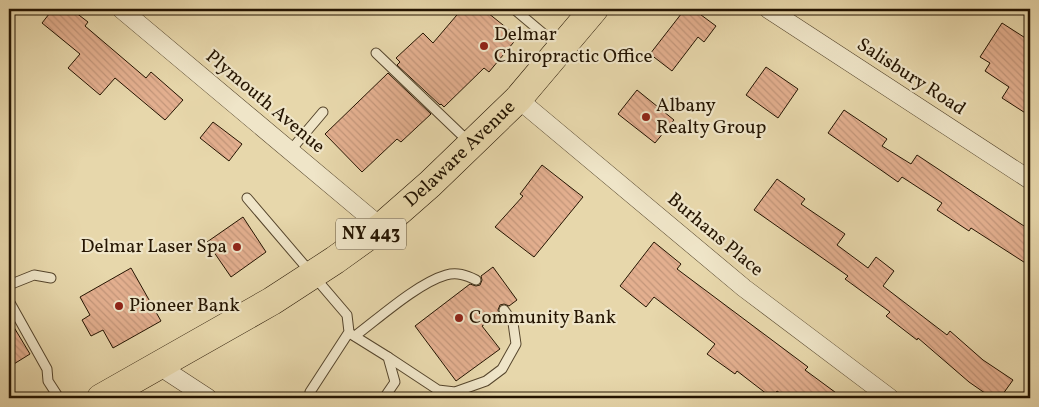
<svg xmlns="http://www.w3.org/2000/svg" width="1039" height="407" viewBox="0 0 1039 407" font-family="Vollkorn,serif">
  <style>
    .building { fill: url(#building-back-hatch); stroke: #241401 }
    .lines { fill: none; stroke-linecap: round; stroke-linejoin: round }
    .service-casing { stroke: #55452c; stroke-width: 11 }
    .minor-casing { stroke: #55452c; stroke-width: 19 }
    .primary-casing { stroke: #241401; stroke-width: 29 }
    .service { stroke: #efe5c8; stroke-width: 9 }
    .minor { stroke: #efe5c8; stroke-width: 18 }
    .primary { stroke: #e7d7ab; stroke-width: 28 }
    .poi-dot { fill: #8f2418; stroke: #efe5c8; stroke-width: 2 }
    .labels { text-anchor: middle; dominant-baseline: central; stroke-width: 4.5; stroke-linejoin: round; paint-order: stroke }
    .shield { fill: #efe5c8; stroke: #61533d; stroke-width: 1 }
    .shield-label { font-size: 18px; font-weight: bold; fill: #241401 }
    .poi-label { font-size: 19px; fill: #241401; stroke: #efe5c8; text-anchor: start }
    .street-label { font-size: 19px; fill: #241401; stroke: #efe5c8 }
  </style>
  <defs>
    <pattern id="building-back-hatch" width="6" height="6" patternUnits="userSpaceOnUse" patternTransform="scale(1.25)"><rect width="6" height="6" fill="#e3af8f"/><path d="M-1 5l2 2M0 0l6 6M5-1l2 2" fill="none" stroke="#c3967a"/></pattern>
  </defs>
  <rect width="100%" height="100%" fill="#e7d7ab"/>
  <filter id="stains"><feTurbulence type="fractalNoise" baseFrequency=".004" numOctaves="4"/><feColorMatrix values="0 0 0 0 .2 0 0 0 0 .09 0 0 0 0 .02 0 0 0 .5 -.17"/></filter>
  <radialGradient id="worn" r=".72"><stop offset=".6" stop-color="#630" stop-opacity="0"/><stop offset="1" stop-color="#630" stop-opacity=".3"/></radialGradient>
  <g class="building">
    <polygon points="53,9 71,9 88,22 85,26 146,78 151,72 183,100 165,120 115,78 100,95 68,68 80,54 42,23"/>
    <polygon points="462,9 483,9 518,37 489,72 484,68 444,107 441,104 440,105 397,65 400,62 396,58 423,33 433,43"/>
    <polygon points="685,9 693,9 716,26 704,42 698,37 672,71 650,54"/>
    <polygon points="1002,23 1030,41 1030,116 1002,98 1009,87 985,71 990,63 980,57"/>
    <polygon points="766,67 798,89 778,118 746,95"/>
    <polygon points="388,73 431,114 401,142 397,139 362,172 325,134"/>
    <polygon points="637,90 674,120 655,143 618,114"/>
    <polygon points="844,110 887,139 882,146 911,164 917,155 1030,230 1030,266 971,228 969,231 937,210 942,203 902,177 898,182 828,133"/>
    <polygon points="213,122 242,144 229,161 200,138"/>
    <polygon points="542,165 583,197 534,257 495,227 523,196 520,194"/>
    <polygon points="777,179 805,199 801,204 845,234 837,245 868,268 876,257 894,271 883,286 947,335 950,331 983,360 1013,380 1000,398 992,398 969,382 918,338 917,340 886,316 890,312 845,279 848,276 754,210"/>
    <polygon points="243,217 266,252 231,277 207,242"/>
    <polygon points="654,242 681,264 677,269 808,367 805,370 843,398 787,398 777,391 772,398 737,371 735,374 707,354 715,344 654,297 646,307 620,286"/>
    <polygon points="493,267 517,300 509,306 504,304 500,305 498,310 499,314 482,326 500,349 456,381 415,326 470,284 476,286 480,285 482,280 481,276"/>
    <polygon points="131,268 161,321 113,348 103,330 91,336 82,320 90,315 80,297"/>
    <polygon points="9,319 30,354 9,367"/>
  </g>
  <g class="lines">
    <g class="service-casing">
      <g id="service">
        <polyline points="514,9 558,46"/>
        <polyline points="376,53 469,142"/>
        <polyline points="290,151 323,112"/>
        <polyline points="247,198 347,315 349,332 310,392 313,398"/>
        <polyline points="9,285 34,275 51,278"/>
        <polyline points="9,301 47,369 48,381 59,398"/>
        <polyline points="351,334 388,357 395,382 384,398"/>
        <path d="M355 336C379 318 418 283 446 275 457 272 466 275 476 280"/>
        <polyline points="388,357 438,390 455,392 486,381 502,369 516,344 513,323 504,310"/>
      </g>
    </g>
    <g class="minor-casing">
      <g id="minor">
        <polyline points="121,9 381,227"/>
        <polyline points="768,9 1030,180"/>
        <polyline points="518,99 744,288 890,398"/>
        <polyline points="159,366 208,398"/>
      </g>
    </g>
    <g class="primary-casing">
      <g id="primary">
        <path id="s1" d="M101 398 272 301 335 260 381 227 430 184 518 99 594 9"/>
      </g>
    </g>
    <use href="#service" class="service"/>
    <use href="#minor" class="minor"/>
    <use href="#primary" class="primary"/>
  </g>
  <g class="poi-dot">
    <circle cx="484" cy="46" r="5"/>
    <circle cx="646" cy="117" r="5"/>
    <circle cx="237" cy="247" r="5"/>
    <circle cx="119" cy="306" r="5"/>
    <circle cx="459" cy="318" r="5"/>
  </g>
  <g class="labels">
    <rect class="shield" x="336" y="218.5" width="70" height="31" rx="4"/>
    <g class="shield-label">
      <text x="371" y="234">NY 443</text>
    </g>
    <g class="poi-label">
      <text x="494" y="35">Delmar<tspan x="494" dy="22">Chiropractic Office</tspan></text>
      <text x="656" y="106">Albany<tspan x="656" dy="22">Realty Group</tspan></text>
      <text x="227" y="247" text-anchor="end">Delmar Laser Spa</text>
      <text x="129" y="306">Pioneer Bank</text>
      <text x="469" y="318">Community Bank</text>
    </g>
    <g class="street-label">
      <text transform="translate(911 77) rotate(33)">Salisbury Road</text>
      <text transform="translate(265 102) rotate(40)">Plymouth Avenue</text>
      <text stroke="none"><textPath href="#s1" startOffset="436">Delaware Avenue</textPath></text>
      <text transform="translate(715 235) rotate(40)">Burhans Place</text>
    </g>
  </g>
  <rect width="1039" height="407" fill="none" stroke="#e7d7ab" stroke-width="30"/>
  <rect x="10" y="10" width="1019" height="387" fill="none" stroke="#241401" stroke-width="2.5"/>
  <rect x="15" y="15" width="1009" height="377" fill="none" stroke="#241401"/>
  <rect width="100%" height="100%" filter="url(#stains)"/>
  <rect width="100%" height="100%" fill="url(#worn)"/>
</svg>
